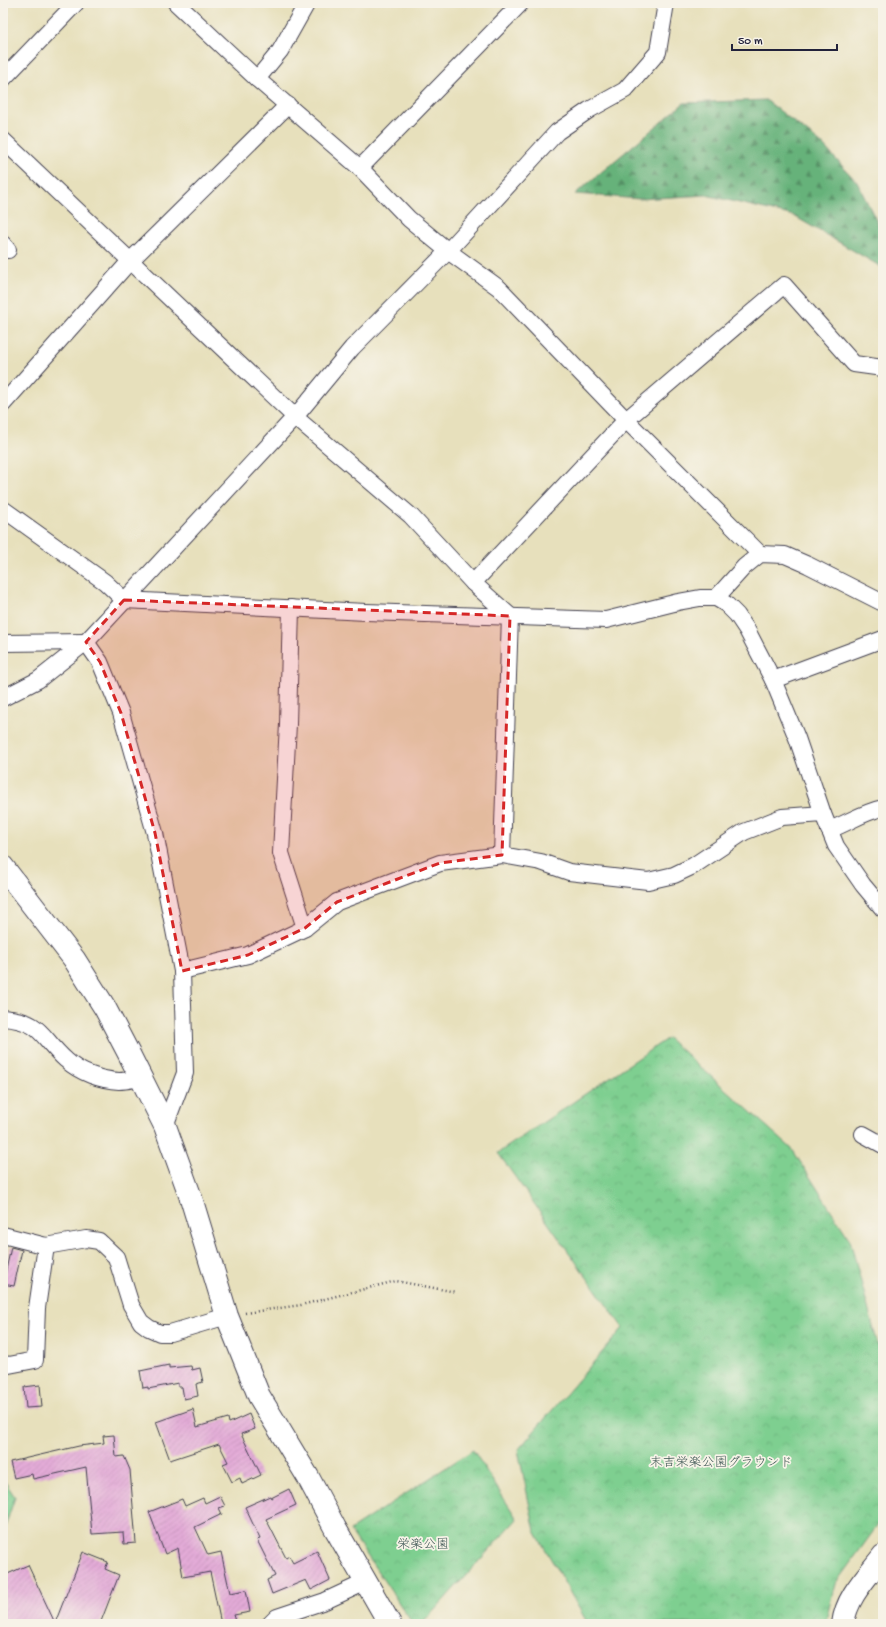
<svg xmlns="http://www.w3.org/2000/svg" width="886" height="1627" viewBox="0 0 886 1627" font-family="'Gochi Hand','Klee One',sans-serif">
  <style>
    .forest { fill: url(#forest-firs); stroke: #446a5a }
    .park { fill: url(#park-crowns); stroke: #507866 }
    .building { fill: url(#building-hatch) }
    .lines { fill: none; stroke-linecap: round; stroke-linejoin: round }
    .street-casing { stroke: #403e4e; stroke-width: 18 }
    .secondary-casing { stroke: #403e4e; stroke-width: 24 }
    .path { stroke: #403e4e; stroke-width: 2.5; stroke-dasharray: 1 3; stroke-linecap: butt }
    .street { stroke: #fff; stroke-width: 16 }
    .secondary { stroke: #fff; stroke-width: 22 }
    .marked { fill: #d62828; fill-opacity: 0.2; stroke: #d62828; stroke-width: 3; stroke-dasharray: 8 5; stroke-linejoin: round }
    .labels { text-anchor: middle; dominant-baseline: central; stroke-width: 3.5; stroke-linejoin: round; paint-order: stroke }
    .park-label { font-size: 13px; fill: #3e5654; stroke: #f7f3e8 }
  </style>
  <defs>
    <pattern id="forest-firs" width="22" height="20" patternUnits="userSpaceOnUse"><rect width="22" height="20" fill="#66b27a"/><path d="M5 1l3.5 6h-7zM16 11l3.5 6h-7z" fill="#549065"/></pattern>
    <pattern id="park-crowns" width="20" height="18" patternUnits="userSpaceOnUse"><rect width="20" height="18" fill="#7ecf90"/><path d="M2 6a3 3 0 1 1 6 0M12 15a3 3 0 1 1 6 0" fill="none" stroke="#6db17d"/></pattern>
    <pattern id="building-hatch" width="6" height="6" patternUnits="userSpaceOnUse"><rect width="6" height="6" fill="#e3abd7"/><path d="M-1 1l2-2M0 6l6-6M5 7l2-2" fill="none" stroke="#c293b9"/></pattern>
  </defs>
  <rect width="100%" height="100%" fill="#f7f3e8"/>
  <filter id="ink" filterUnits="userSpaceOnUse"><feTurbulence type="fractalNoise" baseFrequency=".025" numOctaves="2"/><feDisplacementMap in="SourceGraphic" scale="8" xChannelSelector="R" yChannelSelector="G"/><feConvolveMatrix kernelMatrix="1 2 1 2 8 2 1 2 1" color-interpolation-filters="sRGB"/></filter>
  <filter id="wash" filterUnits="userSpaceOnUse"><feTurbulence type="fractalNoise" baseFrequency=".012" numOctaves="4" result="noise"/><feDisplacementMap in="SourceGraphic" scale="16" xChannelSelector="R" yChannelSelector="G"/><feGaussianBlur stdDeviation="0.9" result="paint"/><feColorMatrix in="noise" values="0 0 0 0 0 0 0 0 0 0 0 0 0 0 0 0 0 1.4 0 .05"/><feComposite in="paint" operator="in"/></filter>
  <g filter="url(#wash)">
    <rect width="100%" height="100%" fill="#e7e0bc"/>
    <polygon class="forest" points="766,100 821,143 857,182 883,234 883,268 794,216 706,195 640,199 575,194 684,103"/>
    <g class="park">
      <polygon points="668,1038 792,1149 850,1240 883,1364 883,1518 835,1584 825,1624 588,1624 535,1531 518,1450 623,1328 498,1153"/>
      <polygon points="473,1450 517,1519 422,1624 413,1624 350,1530"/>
      <polygon points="3,1479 15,1497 3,1533"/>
    </g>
    <g id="blocks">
      <g class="building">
        <polygon points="11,1247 22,1250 14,1286 3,1284"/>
        <polygon points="169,1365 169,1368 191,1366 192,1370 200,1368 203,1382 196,1384 198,1396 184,1399 182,1387 178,1387 178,1383 148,1389 148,1387 143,1388 140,1371"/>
        <polygon points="40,1385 42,1407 26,1408 24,1387"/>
        <polygon points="193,1409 197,1427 228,1418 229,1423 249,1414 255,1429 241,1434 261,1475 242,1484 240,1478 232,1482 223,1464 228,1462 219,1444 170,1460 156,1422"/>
        <polygon points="114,1435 116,1457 124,1456 130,1470 136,1543 124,1544 123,1532 92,1534 86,1467 33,1479 32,1474 14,1478 10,1462 79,1446 104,1443 103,1436"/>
        <polygon points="289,1489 296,1505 266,1519 286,1558 289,1556 293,1563 317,1551 330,1580 311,1590 306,1580 272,1594 267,1580 275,1576 257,1540 260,1539 245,1507 270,1496 271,1498"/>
        <polygon points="220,1496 225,1506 219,1508 222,1514 195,1527 208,1555 221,1552 230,1593 246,1590 250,1612 234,1615 236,1621 223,1624 221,1624 210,1572 183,1577 178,1548 165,1554 149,1512 182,1499 185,1506 203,1498 205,1503"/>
        <polygon points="83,1552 108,1562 105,1569 119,1575 100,1624 3,1624 3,1576 28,1565 55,1623"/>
      </g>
    </g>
  </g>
  <g filter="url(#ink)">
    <use href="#blocks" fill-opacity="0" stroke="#403e4e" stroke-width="1"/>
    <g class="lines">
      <g class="street-casing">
        <g id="street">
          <polyline points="176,3 257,79 360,168 409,219 448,251 499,288 626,420 760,554"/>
          <polyline points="3,79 76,3"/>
          <polyline points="257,79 280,51 307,3"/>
          <polyline points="3,140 295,417 411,516 473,583 510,616 502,855"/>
          <polyline points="360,168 521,3"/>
          <polyline points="3,244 8,250"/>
          <polyline points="3,404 130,261 288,105"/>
          <polyline points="3,509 105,582 124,600 366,612 606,620 678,602 700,598 716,598 726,604 737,615 747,630 773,680 797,738 823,814 836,846 863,885 883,909"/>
          <polyline points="473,583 626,420 784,285 854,364 883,368"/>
          <polyline points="716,598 744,567 760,554 785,555 808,565 883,603"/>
          <polyline points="291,608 288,724 281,853 305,928"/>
          <polyline points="86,642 100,662 121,713 155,833 182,971 185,1073 165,1126"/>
          <polyline points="3,643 86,642"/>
          <polyline points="773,680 883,639"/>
          <polyline points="3,698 38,680 86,642 295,417 352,348 448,251 557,132 589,110 625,90 658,52 666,3"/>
          <path d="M829 830C848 823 863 812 883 808"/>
          <polyline points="182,971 248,955 305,928 337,902 440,863 502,855 541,862 569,872 648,881 674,875 693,866 744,832 782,817 823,814"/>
          <path d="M3 1018C43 1021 40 1037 66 1060 80 1073 101 1080 119 1081 126 1081 134 1079 141 1078"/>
          <polyline points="863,1134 883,1145"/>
          <polyline points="3,1235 46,1246 86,1239 99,1241 116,1257 131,1305 141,1322 149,1328 160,1333 170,1333 227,1316"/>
          <polyline points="3,1364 9,1365 35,1360 37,1308 46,1246"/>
          <polyline points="270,1624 277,1617 325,1601 366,1582"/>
        </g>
      </g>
      <g class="secondary-casing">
        <g id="secondary">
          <polyline points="3,867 74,959 105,1008 129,1054 165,1126 191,1198 227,1316 259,1396 308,1477 335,1528 390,1624"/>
          <path d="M843 1624C846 1597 867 1577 883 1556"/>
        </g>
      </g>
      <polyline class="path" points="245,1313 301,1305 396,1281 456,1292"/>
      <use href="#street" class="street"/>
      <use href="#secondary" class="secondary"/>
    </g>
  </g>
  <path class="marked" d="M124 600 510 616 502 855 440 863 337 902 305 928 248 955 182 971 155 833 121 713 100 662 86 642Z"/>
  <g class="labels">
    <g class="park-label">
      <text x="721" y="1463">末吉栄楽公園グラウンド</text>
      <text x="423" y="1545">栄楽公園</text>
    </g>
  </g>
  <rect width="886" height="1627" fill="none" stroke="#f7f3e8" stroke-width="16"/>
  <path d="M732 44v6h105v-6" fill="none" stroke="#22223b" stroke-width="2"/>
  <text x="738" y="44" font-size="12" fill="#22223b" stroke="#f7f3e8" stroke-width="3" paint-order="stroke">50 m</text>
</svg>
